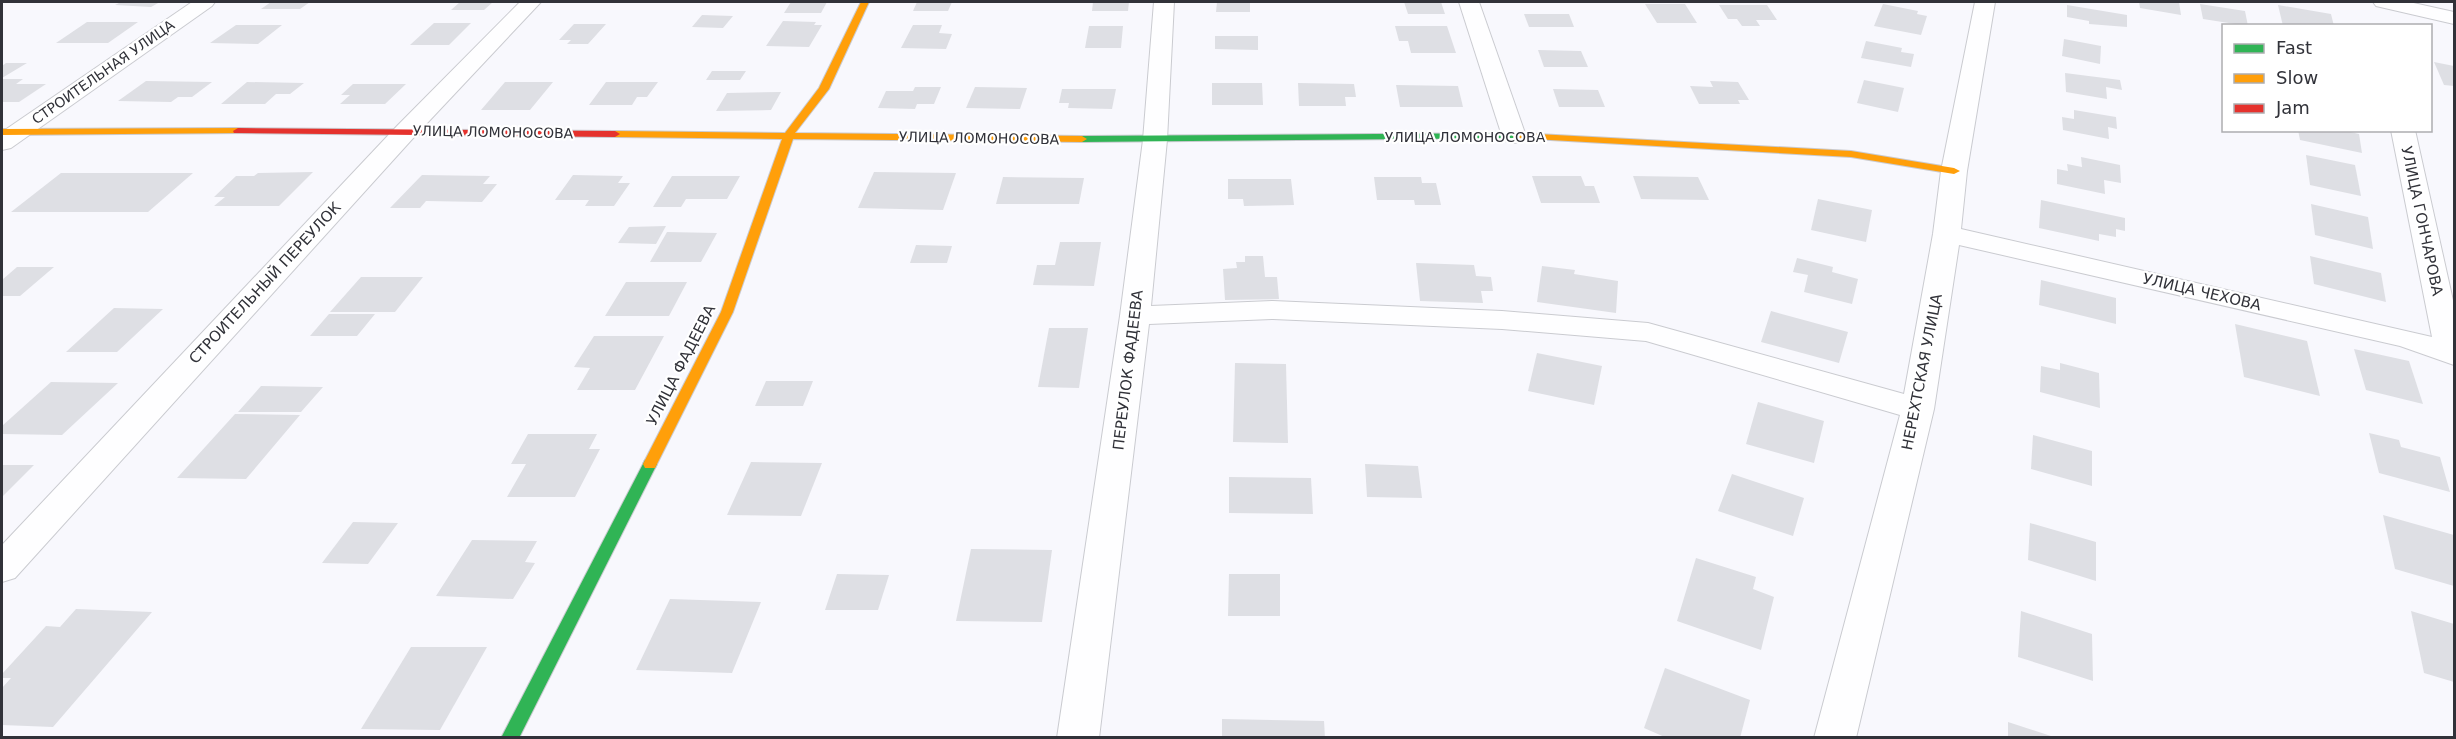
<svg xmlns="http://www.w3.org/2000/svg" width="2456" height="739" viewBox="0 0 2456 739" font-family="'DejaVu Sans',sans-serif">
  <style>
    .building { fill: #dedfe4 }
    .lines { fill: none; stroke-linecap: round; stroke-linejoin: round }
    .street-casing { stroke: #cacbd0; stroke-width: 2 }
    .fast-casing { stroke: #cacbd0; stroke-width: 2 }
    .slow-casing { stroke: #cacbd0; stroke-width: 2 }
    .jam-casing { stroke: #cacbd0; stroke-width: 2 }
    .street { fill: #fefeff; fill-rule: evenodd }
    .fast { fill: #30b455; fill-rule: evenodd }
    .slow { fill: #ff9f0a; fill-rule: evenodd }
    .jam { fill: #e5322d; fill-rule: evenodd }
    .labels { text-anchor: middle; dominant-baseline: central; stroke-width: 4.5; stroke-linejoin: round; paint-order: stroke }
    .far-street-label { font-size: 14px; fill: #313239; stroke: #fff }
    .street-label { font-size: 15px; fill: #313239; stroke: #fff }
  </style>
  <rect width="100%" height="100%" fill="#f8f8fd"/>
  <g class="building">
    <polygon points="121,2 160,2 151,7 115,5"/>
    <polygon points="271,2 310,2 300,9 261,9"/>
    <polygon points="460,2 493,2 484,10 451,10"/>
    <polygon points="791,2 827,2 821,13 784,13"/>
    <polygon points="917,2 952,2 948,11 913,11"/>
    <polygon points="1093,2 1129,2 1128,11 1092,11"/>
    <polygon points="1217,2 1250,2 1250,12 1216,12"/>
    <polygon points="1404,2 1441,2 1445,14 1408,14"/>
    <polygon points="2139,2 2179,2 2181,15 2140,8"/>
    <polygon points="1645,4 1685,4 1697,23 1657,23"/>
    <polygon points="1883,4 1918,11 1917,14 1927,16 1921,35 1874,26"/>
    <polygon points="2200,4 2245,11 2248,26 2203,19"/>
    <polygon points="1719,5 1767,5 1777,20 1756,20 1760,26 1742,26 1737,19 1728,19"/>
    <polygon points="2067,5 2127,15 2127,27 2089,24 2089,21 2067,17"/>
    <polygon points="2278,5 2331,14 2334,26 2283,26"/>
    <polygon points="1524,14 1569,14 1574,27 1529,27"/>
    <polygon points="702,15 733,16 723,28 692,27"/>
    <polygon points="783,21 816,22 814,25 822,25 809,47 766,46"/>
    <polygon points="87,22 138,22 108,43 56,43"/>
    <polygon points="434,23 471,23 449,45 410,45"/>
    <polygon points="574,24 606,24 588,44 567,44 571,40 559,40"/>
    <polygon points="236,25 282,25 258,44 210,43"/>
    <polygon points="913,25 942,25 939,33 952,34 946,49 901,48"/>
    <polygon points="1089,26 1123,26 1121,48 1085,48"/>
    <polygon points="1395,26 1447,26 1456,53 1411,53 1408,41 1399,41"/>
    <polygon points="1215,36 1258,36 1258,50 1215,49"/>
    <polygon points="2064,39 2101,46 2100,64 2062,56"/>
    <polygon points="1866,41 1902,48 1901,52 1914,54 1911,67 1861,58"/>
    <polygon points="1538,50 1581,51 1588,67 1544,67"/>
    <polygon points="2434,62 2454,66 2454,86 2444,85"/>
    <polygon points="6,63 27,63 2,78 2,66"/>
    <polygon points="712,71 746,71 740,80 706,80"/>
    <polygon points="2065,73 2120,80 2122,90 2106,87 2107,99 2066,92"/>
    <polygon points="2,79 23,79 16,84 46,84 19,102 2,102"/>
    <polygon points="1864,80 1904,88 1898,112 1857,103"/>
    <polygon points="146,81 212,82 192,97 178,97 171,102 118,101"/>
    <polygon points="1710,81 1738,82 1749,100 1738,100 1740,104 1699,104 1690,86 1713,87"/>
    <polygon points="247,82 304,83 290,94 276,94 265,104 221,104"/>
    <polygon points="505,82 553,82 530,110 481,110"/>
    <polygon points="606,82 658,82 647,97 637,97 632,105 589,105"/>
    <polygon points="1212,83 1262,83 1263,105 1212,105"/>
    <polygon points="1298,83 1354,84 1356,97 1345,97 1346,106 1299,106"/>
    <polygon points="353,84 406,84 385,104 340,104 350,95 341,95"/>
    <polygon points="1396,85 1458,86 1463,107 1400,107"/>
    <polygon points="915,87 941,87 934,104 917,104 915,109 878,108 886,91 913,91"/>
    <polygon points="975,87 1027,88 1020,109 966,108"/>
    <polygon points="1062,89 1116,89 1112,109 1068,108 1069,103 1059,103"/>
    <polygon points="1553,89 1598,90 1605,107 1559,107"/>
    <polygon points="781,92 771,110 716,111 727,93"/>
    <polygon points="2074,110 2116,117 2117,129 2108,127 2109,139 2063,130 2062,117 2074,119"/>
    <polygon points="2298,130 2342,130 2359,134 2362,153 2300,140"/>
    <polygon points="2306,155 2355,165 2361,196 2310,185"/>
    <polygon points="2081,157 2120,165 2121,183 2104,180 2105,194 2057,184 2057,169 2068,171 2067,164 2082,167"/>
    <polygon points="313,172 279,206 214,206 225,197 214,197 236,176 254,176 258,173"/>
    <polygon points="874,172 956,173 943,210 858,208"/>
    <polygon points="61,173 193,173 148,212 11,212"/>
    <polygon points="422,175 490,176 483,184 497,184 482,202 426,201 420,208 390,208"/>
    <polygon points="573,175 623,176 618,183 630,183 614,206 585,206 589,200 555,200"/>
    <polygon points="672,176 740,176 727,199 686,199 681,207 653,207"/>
    <polygon points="1532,176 1581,176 1585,186 1594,186 1600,203 1541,203"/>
    <polygon points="1633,176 1698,177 1709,200 1641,199"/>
    <polygon points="1003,177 1084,178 1079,204 996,204"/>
    <polygon points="1374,177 1421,177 1422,183 1436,183 1441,205 1415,205 1414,200 1377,200"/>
    <polygon points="1228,179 1291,179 1294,205 1244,206 1243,199 1228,199"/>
    <polygon points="1818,199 1872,210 1866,242 1811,230"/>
    <polygon points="2041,200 2125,218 2125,231 2116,229 2116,237 2099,234 2099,241 2039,228"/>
    <polygon points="2311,204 2368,217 2373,249 2315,235"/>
    <polygon points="666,226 656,244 618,243 629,227"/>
    <polygon points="667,232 717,233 701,262 650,262"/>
    <polygon points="1060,242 1101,242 1094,286 1033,285 1037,265 1055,265"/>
    <polygon points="916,245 952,246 947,263 910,263"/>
    <polygon points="1245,256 1263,256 1265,277 1277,277 1279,299 1225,300 1223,269 1237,268 1236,262 1245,262"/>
    <polygon points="2310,256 2381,273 2386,302 2314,284"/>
    <polygon points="1797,258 1833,267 1832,272 1858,279 1852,304 1804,292 1808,275 1793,272"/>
    <polygon points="1416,263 1474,265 1476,276 1491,277 1493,291 1481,291 1483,303 1420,301"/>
    <polygon points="1542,266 1575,270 1574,274 1618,281 1616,313 1537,302"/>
    <polygon points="17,267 54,267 20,296 2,296 2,280"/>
    <polygon points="361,277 423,277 395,312 330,312"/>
    <polygon points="2041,280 2116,298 2116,324 2039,305"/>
    <polygon points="626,282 687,282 669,316 605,316"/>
    <polygon points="114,308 163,309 117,352 66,352"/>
    <polygon points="1771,311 1848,332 1839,363 1761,342"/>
    <polygon points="329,314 375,314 357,336 310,336"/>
    <polygon points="2235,324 2307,341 2320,396 2244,377"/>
    <polygon points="1049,328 1088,328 1079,388 1038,387"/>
    <polygon points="594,336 664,336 635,390 577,390 590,368 574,367"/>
    <polygon points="2354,349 2409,361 2423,404 2366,390"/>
    <polygon points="1537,353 1602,366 1594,405 1528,391"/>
    <polygon points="1235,363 1286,364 1288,443 1233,442"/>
    <polygon points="2060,363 2099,373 2100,408 2040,392 2041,366 2060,370"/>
    <polygon points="766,381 813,381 803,406 755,406"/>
    <polygon points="51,382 118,383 62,435 2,434 2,426"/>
    <polygon points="261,386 323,387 301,412 238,412"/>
    <polygon points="1758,402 1824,421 1814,463 1746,444"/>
    <polygon points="235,414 300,415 246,479 177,478"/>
    <polygon points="2369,433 2399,440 2401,447 2440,457 2450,492 2379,473"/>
    <polygon points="528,434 597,434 589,449 600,449 575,497 507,497 526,464 511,464"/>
    <polygon points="2033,435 2092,451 2092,486 2031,469"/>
    <polygon points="751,462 822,463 801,516 727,515"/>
    <polygon points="1365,464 1418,466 1422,498 1367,497"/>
    <polygon points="2,465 34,465 2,497"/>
    <polygon points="1732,474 1804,498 1793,536 1718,511"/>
    <polygon points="1229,477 1311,478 1313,514 1229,513"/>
    <polygon points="2383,515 2454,535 2454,586 2395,569"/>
    <polygon points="353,522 398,523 368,564 322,563"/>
    <polygon points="2030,523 2096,542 2096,581 2028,560"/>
    <polygon points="472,540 537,541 525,562 535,563 513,599 436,596"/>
    <polygon points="971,549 1052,550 1042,622 956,621"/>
    <polygon points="1696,558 1756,577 1753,589 1774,597 1761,650 1677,621"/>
    <polygon points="837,574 889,575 878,610 825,610"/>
    <polygon points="1229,574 1280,574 1280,616 1228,616"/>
    <polygon points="670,599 761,602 732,673 636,670"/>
    <polygon points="76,609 152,612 53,727 2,725 2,688 11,678 2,678 2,674 46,626 60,627"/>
    <polygon points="2021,611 2092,634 2093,681 2018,657"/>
    <polygon points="2411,611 2454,624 2454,682 2424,673"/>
    <polygon points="411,647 487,647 440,730 361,729"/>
    <polygon points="1665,668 1750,700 1740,738 1667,738 1644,728"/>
    <polygon points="1222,719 1324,721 1325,738 1222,738"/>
    <polygon points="2008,722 2054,737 2054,738 2008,738"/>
  </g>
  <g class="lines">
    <g class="street-casing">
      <g id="street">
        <polygon points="192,2 215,2 212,6 11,148 2,150 2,132"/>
        <polygon points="520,2 541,2 415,136 15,578 2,582 2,545 397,126"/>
        <polygon points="1154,2 1174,2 1167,140 1151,306 1273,301 1502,311 1648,323 1904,394 1933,234 1941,171 1975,2 1995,2 1967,171 1961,229 2432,337 2391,130 2415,130 2454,305 2454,365 2400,346 1959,245 1934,409 1856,738 1814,738 1900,415 1646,341 1502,329 1273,319 1149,324 1099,738 1057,738 1120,316 1143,140"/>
        <polygon points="1459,2 1479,2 1526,136 1523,141 1514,143 1505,141 1502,136"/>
        <polygon points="2373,2 2409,2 2454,12 2454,24 2376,6"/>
      </g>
    </g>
    <g class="fast-casing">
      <g id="fast">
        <polygon points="1518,133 1523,136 1522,138 1082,142 1077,139 1082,136"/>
        <polygon points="650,459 655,460 657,464 519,738 501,738 643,464 645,460"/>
      </g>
    </g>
    <g class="slow-casing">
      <g id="slow">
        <polygon points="861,2 869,2 829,89 795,133 1082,136 1087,139 1082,142 793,139 733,312 655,468 645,468 643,464 721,312 782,139 615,137 610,134 615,131 785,133 819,88"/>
        <polygon points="238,128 243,131 242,133 2,135 2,129"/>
        <polygon points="1518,133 1851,151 1954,168 1960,171 1954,174 1851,157 1514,138 1513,136"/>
      </g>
    </g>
    <g class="jam-casing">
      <polygon id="jam" points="238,128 615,131 620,134 615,137 234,133 233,131"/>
    </g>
    <use href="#street" class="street"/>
    <use href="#fast" class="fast"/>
    <use href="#slow" class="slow"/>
    <use href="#jam" class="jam"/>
  </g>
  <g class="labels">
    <g class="far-street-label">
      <text transform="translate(103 72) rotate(-35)">СТРОИТЕЛЬНАЯ УЛИЦА</text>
      <text transform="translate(493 132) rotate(1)">УЛИЦА ЛОМОНОСОВА</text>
      <text x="1465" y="137">УЛИЦА ЛОМОНОСОВА</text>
      <text transform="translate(979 138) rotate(1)">УЛИЦА ЛОМОНОСОВА</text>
    </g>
    <g class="street-label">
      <text transform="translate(2422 221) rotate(78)">УЛИЦА ГОНЧАРОВА</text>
      <text transform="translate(265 283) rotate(-47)">СТРОИТЕЛЬНЫЙ ПЕРЕУЛОК</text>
      <text transform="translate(2202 292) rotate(13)">УЛИЦА ЧЕХОВА</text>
      <text transform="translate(681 365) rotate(-63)">УЛИЦА ФАДЕЕВА</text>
      <text transform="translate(1128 370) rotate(-83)">ПЕРЕУЛОК ФАДЕЕВА</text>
      <text transform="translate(1922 372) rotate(-79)">НЕРЕХТСКАЯ УЛИЦА</text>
    </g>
  </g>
  <rect width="2456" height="739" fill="none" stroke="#313239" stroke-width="6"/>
  <rect x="2222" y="24" width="210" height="108" fill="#ffffff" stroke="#adadb0" stroke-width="1.5"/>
  <rect x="2234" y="44" width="30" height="9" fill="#30b455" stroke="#adadb0" stroke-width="1.5"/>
  <text x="2276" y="54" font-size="18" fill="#313239">Fast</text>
  <rect x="2234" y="74" width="30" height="9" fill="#ff9f0a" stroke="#adadb0" stroke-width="1.5"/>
  <text x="2276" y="84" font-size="18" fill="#313239">Slow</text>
  <rect x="2234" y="104" width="30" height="9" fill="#e5322d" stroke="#adadb0" stroke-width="1.5"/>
  <text x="2276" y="114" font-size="18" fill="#313239">Jam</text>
</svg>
